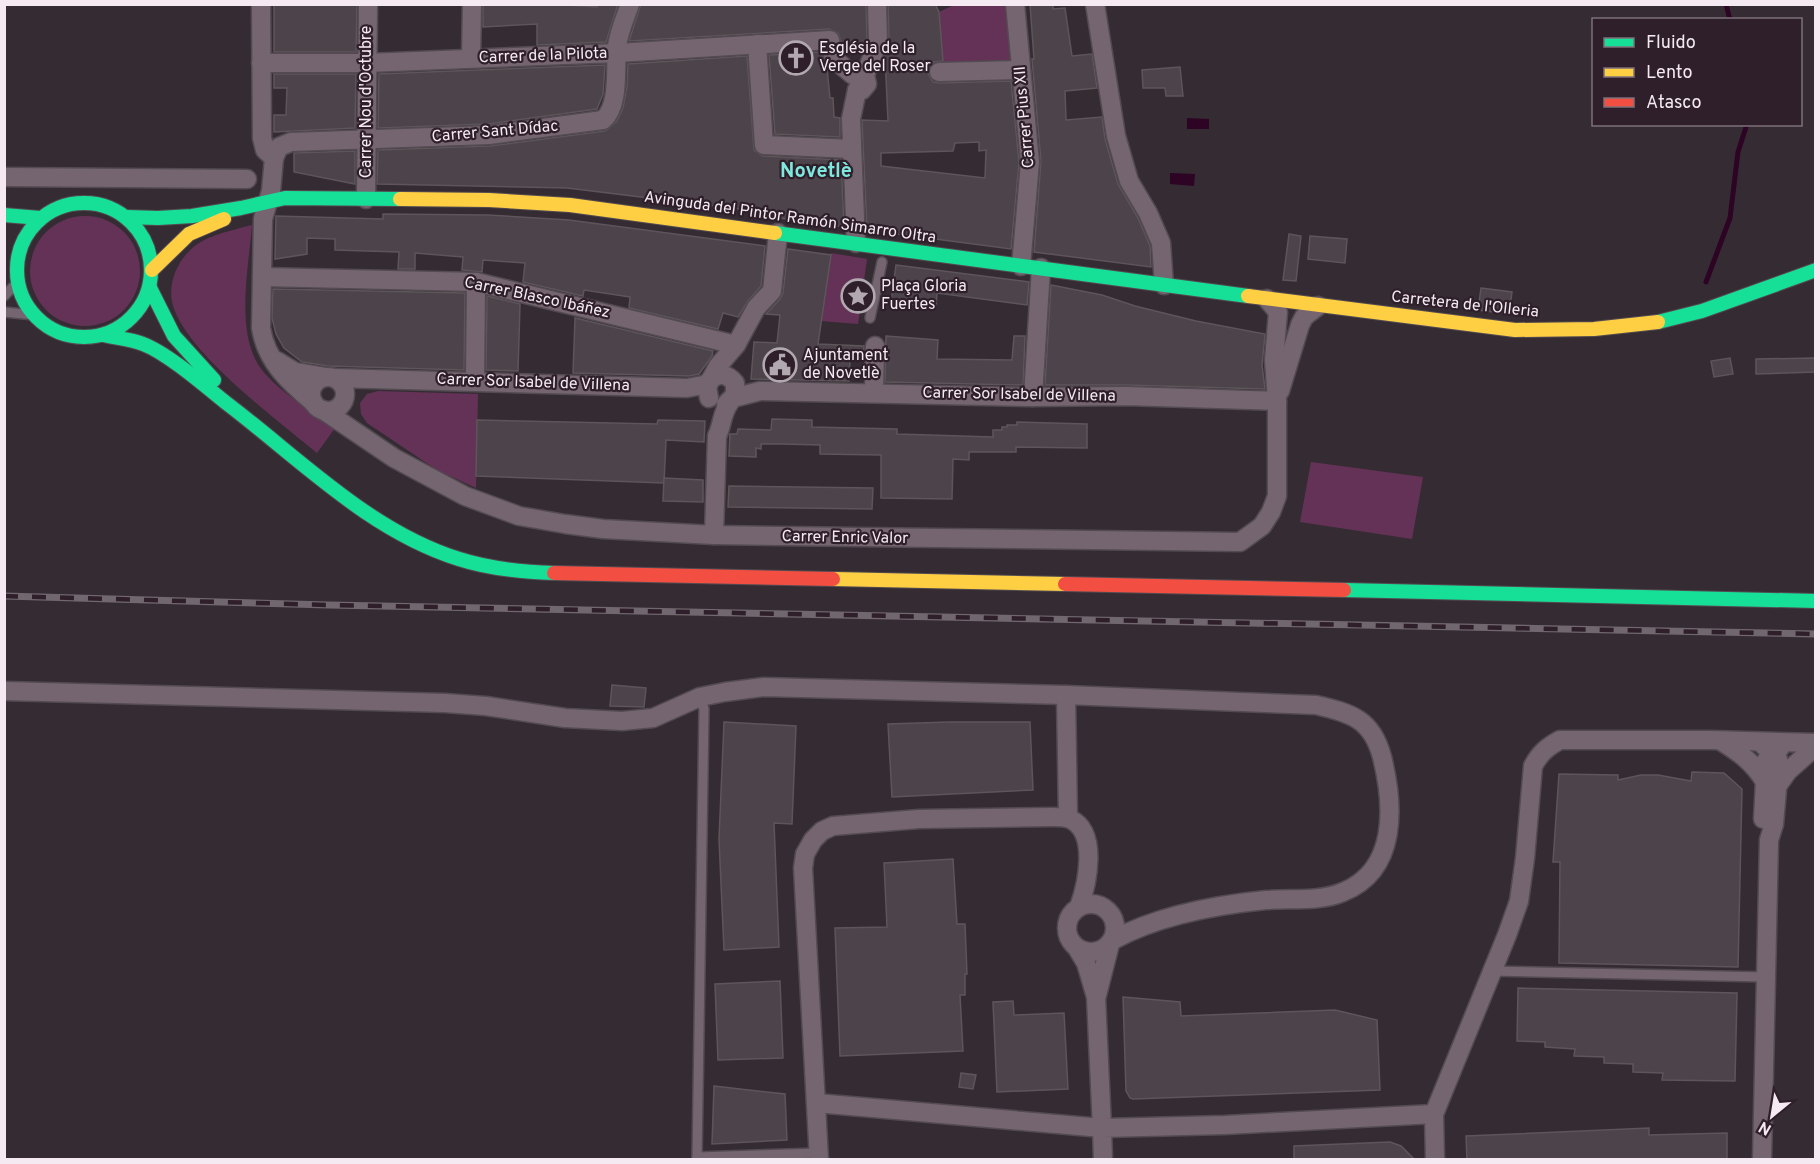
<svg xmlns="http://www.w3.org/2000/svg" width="1820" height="1164" viewBox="0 0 1820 1164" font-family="Overpass,sans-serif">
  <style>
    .green { fill: #643257 }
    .water { fill: #2d0424 }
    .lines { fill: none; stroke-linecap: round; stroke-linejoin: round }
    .stream { stroke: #2d0424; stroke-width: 5 }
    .building { fill: #4c444a; stroke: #5e555b; stroke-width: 1.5; fill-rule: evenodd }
    .lane-casing { stroke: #534b51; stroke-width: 12 }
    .street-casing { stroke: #534b51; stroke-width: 21 }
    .fast-casing { stroke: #534b51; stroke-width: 16 }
    .slow-casing { stroke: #534b51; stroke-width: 16 }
    .jam-casing { stroke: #534b51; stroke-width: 16 }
    .lane { stroke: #756570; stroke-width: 9 }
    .street { stroke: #756570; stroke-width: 18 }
    .fast { stroke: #16e098; stroke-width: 14 }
    .slow { stroke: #ffcf43; stroke-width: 14 }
    .jam { stroke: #f24e42; stroke-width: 14 }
    .rail-casing { stroke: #71676e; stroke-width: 7 }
    .rail { stroke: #2f1f2a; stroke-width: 4.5; stroke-dasharray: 14; stroke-linecap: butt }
    .labels { text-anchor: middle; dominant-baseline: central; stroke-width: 4.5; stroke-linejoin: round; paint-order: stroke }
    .poi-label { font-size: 16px; fill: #f5eaf2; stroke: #2f1f2a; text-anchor: start }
    .street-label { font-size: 16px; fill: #f5eaf2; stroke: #2f1f2a }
    .quarter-label { font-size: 20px; font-weight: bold; fill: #7ee8de; stroke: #2f1f2a }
  </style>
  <rect width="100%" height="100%" fill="#352c33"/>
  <g class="green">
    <polygon points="954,5 1005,5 1011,65 943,66 939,12"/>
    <circle cx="85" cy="271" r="55"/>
    <path d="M252 225C249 266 234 335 262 370 278 391 313 412 335 428L317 453C278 420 183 351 172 302 168 280 179 258 196 245 211 234 234 230 252 225Z"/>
    <polygon points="831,253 867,259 858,324 821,321"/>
    <polygon points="378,391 478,394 476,488 437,470 367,423 361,414 360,403 367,394"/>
    <polygon points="1311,462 1423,477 1412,539 1300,522"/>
  </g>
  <g class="water">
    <polygon points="1187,118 1209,119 1209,129 1187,129"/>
    <polygon points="1170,173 1195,174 1194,186 1170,184"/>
  </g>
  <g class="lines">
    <g class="stream">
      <polyline points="1726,4 1730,20"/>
      <polyline points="1706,282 1730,218 1738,152 1747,124"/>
    </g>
  </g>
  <g class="building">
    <polygon points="274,4 357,4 356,52 274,52"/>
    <polygon points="483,4 550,4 597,7 598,4 618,4 606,42 537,45 537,24 483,27"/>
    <polygon points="641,4 866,4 867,40 866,43 842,44 838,33 829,29 629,41"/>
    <path d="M888 4H935L939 12 943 61 934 62 929 67 928 73 933 82 939 83 1011 81 1019 162 1011 249 867 230 862 120 888 121 885 56 889 42ZM979 142V151L986 150 985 178 881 166V153L953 151 955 143Z"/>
    <polygon points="1030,4 1053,4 1053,9 1065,8 1072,56 1092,54 1097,88 1065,91 1066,120 1102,117 1105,139 1118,184 1138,218 1150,246 1151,267 1034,252 1041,161 1032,59 1034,59"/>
    <polygon points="821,52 827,68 830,98 833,98 834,117 840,118 840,137 775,134 769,55"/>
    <polygon points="747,56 754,150 763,156 841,160 844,227 765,216 765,212 567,188 377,184 378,150 490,146 605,131 617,121 623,108 627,87 628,64"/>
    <polygon points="605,65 603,94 597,109 488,124 378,128 379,74"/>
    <polygon points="1180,67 1183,96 1166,96 1165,88 1143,88 1142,70"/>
    <polygon points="274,74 356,74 355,128 274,132 274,115 286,115 287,88 274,88"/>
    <polygon points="355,151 355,184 294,172 294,153"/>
    <polygon points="383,214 488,215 569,220 765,246 761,286 748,301 738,317 723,313 718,329 629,308 630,297 584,290 583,296 523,282 525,263 483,260 482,272 462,270 463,257 415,253 415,269 398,269 399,252 335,250 335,239 307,238 307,254 275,259 276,216 383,219"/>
    <polygon points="1289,234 1301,236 1296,281 1283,280"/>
    <polygon points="1310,236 1347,239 1345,263 1308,259"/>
    <polygon points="788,249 831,255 818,344 864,346 863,360 850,360 849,381 751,379 754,342 777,343 780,315 766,314 780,299 783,293"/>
    <polygon points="896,265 1029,282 1027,305 937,293 936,307 891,302"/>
    <polygon points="1051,285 1102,295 1135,306 1196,321 1265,334 1262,365 1265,389 1126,385 1045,385"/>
    <polygon points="1481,288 1512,292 1509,314 1478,310"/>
    <polygon points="273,289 465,293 464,370 328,366 302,362 284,348 276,334 272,318"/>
    <polygon points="487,296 520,304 518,371 486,370"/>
    <polygon points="575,318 713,351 712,356 699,374 689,376 573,373"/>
    <polygon points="886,336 938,340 937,359 1012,360 1014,336 1025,336 1023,385 885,382"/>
    <polygon points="1730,358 1733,374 1714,377 1711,361"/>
    <polygon points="1815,358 1815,372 1756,374 1756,359"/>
    <polygon points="772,419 812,420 812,427 897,429 897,434 993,437 993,430 1002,430 1002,427 1007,427 1007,425 1017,425 1017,422 1087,424 1087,448 1016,447 1016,452 969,452 969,460 953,459 952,499 881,498 881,455 820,454 820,445 782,444 761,444 761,449 756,448 756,457 729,456 730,434 737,434 738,429 771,430"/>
    <polygon points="477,420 657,424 658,420 705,421 704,442 666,440 664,483 476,476"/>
    <polygon points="664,478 703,480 703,502 663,501"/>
    <polygon points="729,486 873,488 872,509 728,507"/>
    <polygon points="612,685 646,688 644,707 610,706"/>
    <polygon points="724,722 796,726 792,824 774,823 779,947 724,950 719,839"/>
    <polygon points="949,722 1030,722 1033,790 892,797 888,724"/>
    <polygon points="1692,772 1724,773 1742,789 1738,967 1559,963 1560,862 1553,862 1559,774 1618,775 1618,780 1641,775 1658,775 1691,781"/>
    <polygon points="953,859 957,924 965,924 967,974 965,974 965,995 960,995 963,1051 840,1056 835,928 887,927 884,863"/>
    <polygon points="780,981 783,1058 718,1060 715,984"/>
    <polygon points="1518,988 1737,993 1735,1081 1662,1080 1663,1073 1633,1072 1633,1064 1604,1063 1604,1057 1574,1056 1575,1049 1545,1047 1545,1042 1517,1041"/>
    <polygon points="1123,997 1180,1002 1181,1016 1335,1010 1377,1020 1380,1090 1133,1099 1130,1098 1126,1091"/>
    <polygon points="1013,1001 1014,1015 1064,1013 1068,1089 997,1092 993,1002"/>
    <polygon points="961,1073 976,1075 973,1089 959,1087"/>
    <polygon points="714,1086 785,1094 787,1140 712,1144"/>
    <polygon points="1649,1128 1649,1135 1727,1133 1727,1160 1467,1160 1466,1136"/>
    <polygon points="1390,1142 1401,1146 1415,1160 1294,1160 1294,1146"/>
  </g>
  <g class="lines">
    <g class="lane-casing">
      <g id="lane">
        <polyline points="4,296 18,282"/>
        <polyline points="4,312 34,315"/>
        <polyline points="870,318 882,262"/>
        <polyline points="1492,971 1766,977"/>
        <polyline points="697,1157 819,1153"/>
        <polyline points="697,1160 704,709 700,697"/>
      </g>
    </g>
    <g class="street-casing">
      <g id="street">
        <path d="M261 4 262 138 265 150 274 158 271 191 263 219 261 328C266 361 289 382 313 402"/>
        <polyline points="1015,4 1030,162 1021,266"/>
        <polyline points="1095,4 1116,136 1129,181 1148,213 1161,243 1164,285"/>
        <polyline points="757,44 764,145 852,149"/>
        <polyline points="471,58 472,4"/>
        <polyline points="261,63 367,63 617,53 830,40 834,59 853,75"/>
        <polyline points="939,72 1021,70"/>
        <polyline points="857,90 862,90 867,84 865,75 878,42 877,4"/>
        <path d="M274 158 279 147 291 142 489 135 603 120C620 106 615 67 617 46 619 32 625 18 630 4"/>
        <polyline points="4,177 247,179"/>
        <polyline points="366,199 368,4"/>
        <polyline points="856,243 851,119 857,90"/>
        <polyline points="262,277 476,282 736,345"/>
        <polyline points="277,361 295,372 325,377"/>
        <circle cx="328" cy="394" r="17"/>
        <polyline points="335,378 687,388 708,384"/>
        <path d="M710 380C719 372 728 374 735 383V395L726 404"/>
        <polyline points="475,381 476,282"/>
        <polyline points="1280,391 1300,325 1304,317 1318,306"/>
        <polyline points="874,393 875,346"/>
        <polyline points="1033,397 1041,268"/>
        <polyline points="709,398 707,387 718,366 736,345 756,308 772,291 778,233"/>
        <polyline points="733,398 760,391 1033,397 1126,396 1277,401"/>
        <polyline points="323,410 394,458 465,496 519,516 565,524 603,529 714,535 1240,542 1262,526 1271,512 1277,496 1277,401 1274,360 1278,312 1267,299"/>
        <path d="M714 535 717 436C723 424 721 414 730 402"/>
        <polyline points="4,691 445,703 486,706 565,718 622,721 653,718 700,697 725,692 764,687 1066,695"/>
        <path d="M1721 741C1740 753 1754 763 1765 782"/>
        <polyline points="1760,742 1778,759 1779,767 1774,824 1769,840 1762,1160"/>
        <polyline points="1778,785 1788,771 1816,746"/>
        <path d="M1068 818 1066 695 1316 705C1351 713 1372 719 1382 757 1394 805 1398 870 1343 892 1320 902 1291 898 1266 900 1215 905 1159 915 1113 940"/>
        <polyline points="1763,819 1766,761 1772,753 1780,748"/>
        <circle cx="1091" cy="928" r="24"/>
        <polyline points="1097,995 1110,944"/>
        <polyline points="816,1103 1102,1128 1096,997 1086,963 1077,948"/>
        <path d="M819 1160 803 868 805 854 813 840 822 831 833 826 919 819 1052 817C1058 817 1065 817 1070 819 1099 832 1087 885 1079 907"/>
        <polyline points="1103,1160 1102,1128 1225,1125 1434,1114"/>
        <path d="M1435 1160 1434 1114 1507 935 1519 901 1525 858 1533 766C1540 753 1547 747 1560 740H1711L1816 743"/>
      </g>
    </g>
    <g class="fast-casing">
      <g id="fast">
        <circle cx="84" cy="270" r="67"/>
        <polyline points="4,215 40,218"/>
        <polyline points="126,217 158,218 192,216 241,208 285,198 400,199"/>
        <polyline points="775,233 1248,296"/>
        <polyline points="150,288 174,336 214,380"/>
        <polyline points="1658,322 1702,311 1816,270"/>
        <path d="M103 335C116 338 131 339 143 344 167 353 204 385 225 402 299 458 369 531 459 559 490 569 522 572 554 573"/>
        <polyline points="1344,590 1816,601"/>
      </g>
    </g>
    <g class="slow-casing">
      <g id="slow">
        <polyline points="400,199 489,200 570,205 775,233"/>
        <polyline points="152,270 189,234 224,219"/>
        <polyline points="1248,296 1515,330 1594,329 1658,322"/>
        <polyline points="833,579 1065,584"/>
      </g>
    </g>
    <g class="jam-casing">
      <g id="jam">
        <polyline points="554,573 833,579"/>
        <polyline points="1065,584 1344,590"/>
      </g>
    </g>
    <use href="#lane" class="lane"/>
    <use href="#street" class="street"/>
    <use href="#fast" class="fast"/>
    <use href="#slow" class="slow"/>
    <use href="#jam" class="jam"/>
    <g class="rail-casing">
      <polyline id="rail" points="4,596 329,605 1816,634"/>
    </g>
    <use href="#rail" class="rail"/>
  </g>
  <defs>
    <g id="church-ring" transform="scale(1.725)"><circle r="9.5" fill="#2f1f2a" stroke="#b2a8af" stroke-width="1.5"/><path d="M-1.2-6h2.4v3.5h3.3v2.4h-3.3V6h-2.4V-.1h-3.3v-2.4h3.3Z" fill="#b2a8af"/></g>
    <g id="sight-ring" transform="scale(1.725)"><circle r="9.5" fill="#2f1f2a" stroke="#b2a8af" stroke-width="1.5"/><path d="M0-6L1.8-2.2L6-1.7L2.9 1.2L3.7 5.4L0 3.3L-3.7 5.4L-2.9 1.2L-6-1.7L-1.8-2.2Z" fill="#b2a8af"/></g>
    <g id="civic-ring" transform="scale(1.725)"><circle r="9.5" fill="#2f1f2a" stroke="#b2a8af" stroke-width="1.5"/><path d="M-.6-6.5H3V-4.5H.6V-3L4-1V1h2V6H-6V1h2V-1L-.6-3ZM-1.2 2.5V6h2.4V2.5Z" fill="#b2a8af"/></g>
  </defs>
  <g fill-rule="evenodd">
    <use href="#church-ring" x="796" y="58"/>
    <use href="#sight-ring" x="858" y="296"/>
    <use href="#civic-ring" x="780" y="365"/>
  </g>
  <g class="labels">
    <g class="poi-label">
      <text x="819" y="49">Església de la<tspan x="819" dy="18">Verge del Roser</tspan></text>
      <text x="881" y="287">Plaça Gloria<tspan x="881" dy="18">Fuertes</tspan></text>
      <text x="803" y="356">Ajuntament<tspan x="803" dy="18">de Novetlè</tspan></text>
    </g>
    <g class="street-label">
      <text transform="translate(543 56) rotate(-2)">Carrer de la Pilota</text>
      <text transform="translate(367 102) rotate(-90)">Carrer Nou d'Octubre</text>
      <text transform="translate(1025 117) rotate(-95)">Carrer Pius XII</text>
      <text transform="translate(495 132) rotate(-5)">Carrer Sant Dídac</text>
      <text transform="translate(790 218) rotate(8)">Avinguda del Pintor Ramón Simarro Oltra</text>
      <text transform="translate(537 298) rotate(12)">Carrer Blasco Ibáñez</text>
      <text transform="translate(1465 305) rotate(6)">Carretera de l'Olleria</text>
      <text transform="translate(533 383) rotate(2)">Carrer Sor Isabel de Villena</text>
      <text transform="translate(1019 395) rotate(1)">Carrer Sor Isabel de Villena</text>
      <text transform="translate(845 538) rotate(1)">Carrer Enric Valor</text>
    </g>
    <g class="quarter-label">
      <text x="816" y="172">Novetlè</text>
    </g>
  </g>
  <rect width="1820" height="1164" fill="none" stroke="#f5eaf2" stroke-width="12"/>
  <rect x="1592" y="18" width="210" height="108" fill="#2f1f2a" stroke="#7e707a" stroke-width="1.5"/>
  <rect x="1604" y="38" width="30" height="9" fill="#16e098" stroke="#7e707a" stroke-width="1.5"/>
  <text x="1646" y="48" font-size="18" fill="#f5eaf2">Fluido</text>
  <rect x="1604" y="68" width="30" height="9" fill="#ffcf43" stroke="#7e707a" stroke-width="1.5"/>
  <text x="1646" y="78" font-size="18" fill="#f5eaf2">Lento</text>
  <rect x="1604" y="98" width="30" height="9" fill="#f24e42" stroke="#7e707a" stroke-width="1.5"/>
  <text x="1646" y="108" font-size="18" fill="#f5eaf2">Atasco</text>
  <g transform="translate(1772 1116) rotate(210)" stroke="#2f1f2a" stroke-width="4.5" paint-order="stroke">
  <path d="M0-4.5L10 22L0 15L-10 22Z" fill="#f5eaf2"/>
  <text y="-9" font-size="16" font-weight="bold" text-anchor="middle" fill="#f5eaf2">N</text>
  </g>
</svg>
